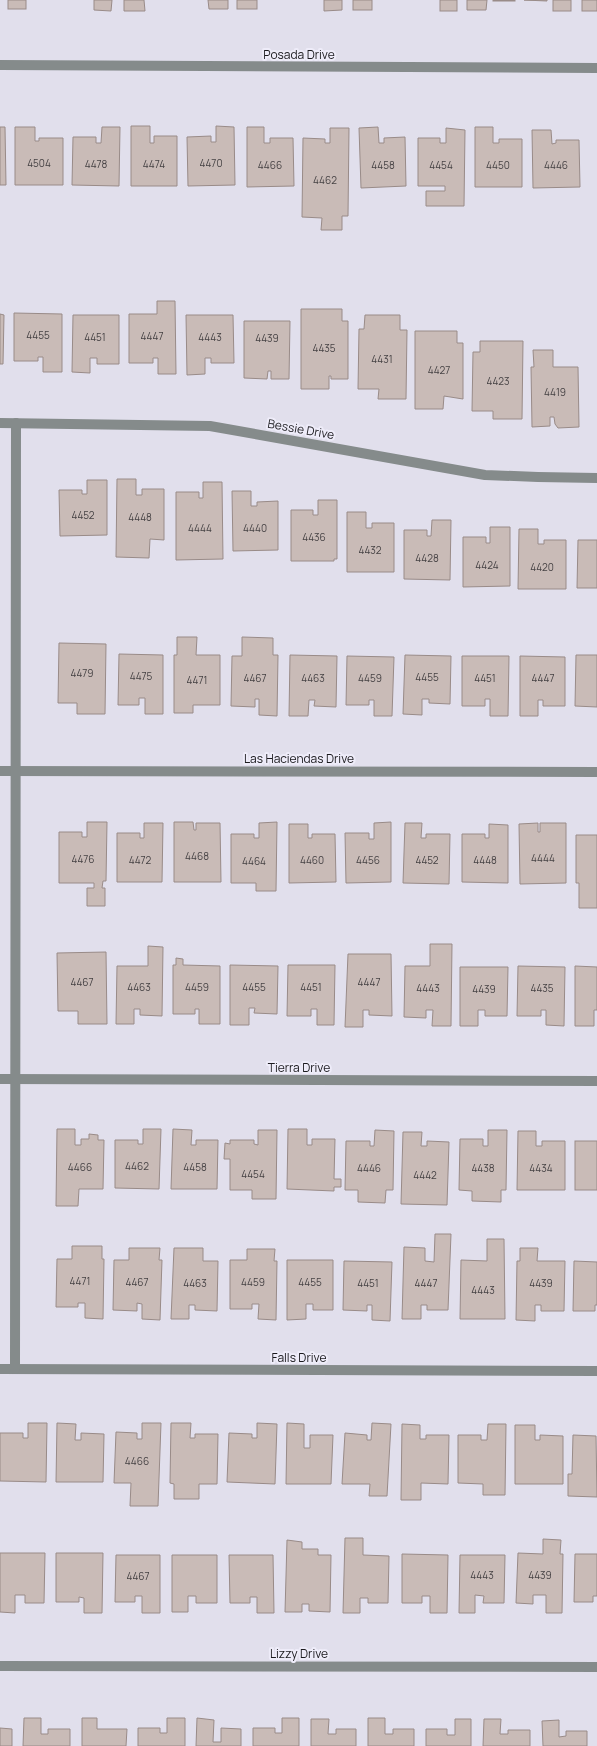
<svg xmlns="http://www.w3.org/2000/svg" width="597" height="1746" viewBox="0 0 597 1746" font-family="Manrope,sans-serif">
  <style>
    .building { fill: #c9bbb7; stroke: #998b88 }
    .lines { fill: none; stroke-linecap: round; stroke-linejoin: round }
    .minor { stroke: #858b8b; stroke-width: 10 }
    .labels { text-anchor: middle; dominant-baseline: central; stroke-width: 4; stroke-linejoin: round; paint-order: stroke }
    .number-label { font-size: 10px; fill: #464244 }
    .street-label { font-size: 12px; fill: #1b1a1e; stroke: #eeecf9 }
  </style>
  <rect width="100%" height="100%" fill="#e1dfec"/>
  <g class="building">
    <rect x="8" y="0" width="18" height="9"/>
    <polygon points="94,0 112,0 111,11 94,10"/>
    <polygon points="124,0 144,0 145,11 124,11"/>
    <polygon points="208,0 228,0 228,9 209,9"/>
    <rect x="237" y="0" width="20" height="9"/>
    <polygon points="324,0 342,0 342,10 324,11"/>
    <rect x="353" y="0" width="19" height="10"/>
    <rect x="440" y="0" width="17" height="11"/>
    <polygon points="467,0 487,0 486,10 467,10"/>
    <rect x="493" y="0" width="22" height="1"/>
    <polygon points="524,0 547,0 547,1"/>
    <rect x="553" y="0" width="18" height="11"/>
    <rect x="582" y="0" width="15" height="11"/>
    <polygon points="131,126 150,126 150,143 154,143 154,136 177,136 177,186 131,186"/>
    <polygon points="216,126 234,127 235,185 188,186 187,137 211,136 211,142 216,142"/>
    <polygon points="0,127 5,127 6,185 0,185"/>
    <polygon points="15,127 35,127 35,141 39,141 39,138 63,138 63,185 15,185"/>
    <polygon points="102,127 120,127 119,186 72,185 73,137 96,137 96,143 101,143"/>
    <polygon points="247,127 264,127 264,143 270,143 270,138 293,138 294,186 247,187"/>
    <polygon points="378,127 379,143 384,143 384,138 405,137 406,186 361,188 359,128"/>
    <polygon points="475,127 493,127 493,143 499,143 499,139 522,139 522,187 475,187"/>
    <polygon points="330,128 349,128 348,216 342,216 342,230 321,230 322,218 302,217 303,138 325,139 325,143 330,143"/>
    <polygon points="446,128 465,130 464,206 426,206 426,191 445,191 445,186 418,186 418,138 440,138 440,143 446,143"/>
    <polygon points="532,130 551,130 552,144 556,143 556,140 579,140 580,187 533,188"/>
    <polygon points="157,301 175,301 176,374 158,374 158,358 153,358 153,363 129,363 129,314 157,314"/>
    <polygon points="301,309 342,309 342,321 348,321 348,379 331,379 331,376 329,376 329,389 301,389"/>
    <polygon points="14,313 62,314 62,372 43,372 43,357 38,357 38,361 14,361"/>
    <polygon points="0,314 4,315 3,364 0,364"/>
    <polygon points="73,315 119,315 119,364 97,364 97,358 90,358 90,373 72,372"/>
    <polygon points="186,315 233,315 234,363 211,363 211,358 205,358 205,374 187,375"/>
    <polygon points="365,315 400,315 400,330 407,330 406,399 378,399 379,389 358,389 359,329 364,329"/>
    <polygon points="244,321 290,321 289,379 271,379 271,371 268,371 267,379 244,378"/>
    <polygon points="415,331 457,331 457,343 463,343 463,399 444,396 443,409 415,409"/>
    <polygon points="480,341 523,341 522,419 493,419 493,411 472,411 473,352 480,352"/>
    <polygon points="533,350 553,350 553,367 578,367 579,427 558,428 555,424 554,417 550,417 550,426 532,427 531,367 534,367"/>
    <polygon points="117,479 136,479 136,495 142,495 142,489 164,489 164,540 150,539 149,558 116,557"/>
    <polygon points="87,480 107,480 107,535 60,536 59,490 82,490 82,494 87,494"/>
    <polygon points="203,482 222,482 223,559 176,560 176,492 199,492 199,498 203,498"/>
    <polygon points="232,491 251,491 251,506 257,506 257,502 278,501 278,550 233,551"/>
    <polygon points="318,500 337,500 337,559 334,559 334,561 291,561 291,510 313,510 313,515 318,515"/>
    <polygon points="347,512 366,512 366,528 372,528 372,523 394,523 394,572 347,572"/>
    <polygon points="432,520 451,520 450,580 404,579 404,530 427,530 427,536 431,536"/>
    <polygon points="490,527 510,527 510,586 463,587 463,537 486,537 486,543 490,543"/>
    <polygon points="519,529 538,529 538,544 544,544 544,540 566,540 566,589 518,589"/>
    <polygon points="578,540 597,540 597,588 577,588"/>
    <polygon points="177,637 197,637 196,655 220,655 220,705 193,705 193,713 174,713 174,655 177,655"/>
    <polygon points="242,637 273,638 273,655 278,655 277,716 259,715 259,699 255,699 255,707 231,706 232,656 242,656"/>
    <polygon points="59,643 106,644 105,714 77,714 77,703 58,703"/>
    <polygon points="119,654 163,655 163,714 145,714 145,698 139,698 139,705 118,705"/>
    <polygon points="290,655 337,656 336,707 314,706 315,700 309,700 308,716 289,716"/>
    <polygon points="405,655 451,656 450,704 429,703 429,699 422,699 422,715 403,714"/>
    <polygon points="576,655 597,655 597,707 575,706"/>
    <polygon points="347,656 394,657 392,716 374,716 374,700 369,700 369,705 346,705"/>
    <polygon points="462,656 509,656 508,716 490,716 490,699 485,699 485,706 462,706"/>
    <polygon points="520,656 565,657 565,706 543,706 543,700 538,700 538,716 520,716"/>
    <polygon points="87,822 107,822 106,881 103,881 102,888 105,888 105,906 87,906 87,888 94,888 94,883 59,883 59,832 82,832 82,837 87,837"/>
    <polygon points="174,822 193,822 194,830 196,830 196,823 220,823 221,882 174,882"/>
    <polygon points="277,822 276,891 256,891 256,883 231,883 231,834 254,834 254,838 259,838 259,823"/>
    <polygon points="391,822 391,882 346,883 345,833 369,833 369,839 374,839 374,823"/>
    <polygon points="144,823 163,823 162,882 117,882 117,833 140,833 140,838 144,838"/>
    <polygon points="405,823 422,823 421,838 426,838 426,834 450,834 449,884 403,883"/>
    <polygon points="538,823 538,832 540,832 540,823 566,823 566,883 520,884 519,824"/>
    <polygon points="289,824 308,824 308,838 312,838 312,834 335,834 336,882 289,883"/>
    <polygon points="489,824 508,825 508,883 462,882 462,834 485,834 485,838 489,838"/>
    <polygon points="576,835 597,835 597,908 579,908 579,883 576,883"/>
    <polygon points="430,944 452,944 451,1026 432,1026 433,1010 426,1010 426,1018 404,1017 405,966 430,966"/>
    <polygon points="148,946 163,947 162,1016 140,1015 140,1009 134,1009 134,1024 116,1024 117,966 148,966"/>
    <polygon points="106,952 107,1024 78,1024 78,1011 58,1011 57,953"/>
    <polygon points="348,954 391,954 392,1016 369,1015 369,1010 363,1010 363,1027 345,1027"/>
    <polygon points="176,958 183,959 183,965 220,966 220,1024 199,1024 199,1009 195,1009 195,1014 173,1014 173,965 176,965"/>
    <polygon points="230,965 278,966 277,1014 254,1013 255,1008 249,1008 249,1025 230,1025"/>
    <polygon points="288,965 335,965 334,1025 317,1025 317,1009 311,1009 311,1016 287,1016"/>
    <polygon points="518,966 565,967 564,1026 546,1025 546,1010 541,1010 541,1016 517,1016"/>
    <polygon points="575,966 597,967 597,1010 594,1010 594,1026 575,1026"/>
    <polygon points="460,967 508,967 507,1016 485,1016 485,1010 478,1010 478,1026 460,1026"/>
    <polygon points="57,1129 75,1129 75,1145 81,1145 81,1139 89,1139 89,1134 98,1135 98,1140 104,1140 103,1189 79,1189 78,1206 56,1206"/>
    <polygon points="143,1129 161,1129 159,1189 115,1188 115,1140 138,1140 138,1144 143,1144"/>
    <polygon points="173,1129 192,1130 191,1145 196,1145 196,1140 218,1140 217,1189 171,1189"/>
    <polygon points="288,1129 307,1129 307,1145 312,1145 312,1139 335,1139 334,1179 341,1179 341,1187 334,1187 334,1191 287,1189"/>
    <polygon points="258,1130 277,1130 276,1199 252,1199 252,1190 230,1190 230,1159 224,1159 225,1143 230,1144 230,1140 254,1140 254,1144 258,1145"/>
    <polygon points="375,1130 394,1131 393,1190 386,1190 385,1203 358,1202 358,1190 345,1190 346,1141 370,1141 370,1146 374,1146"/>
    <polygon points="488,1130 507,1130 506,1190 501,1190 501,1202 472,1201 472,1191 459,1190 460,1139 483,1139 483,1146 488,1146"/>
    <polygon points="518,1131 536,1131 536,1146 542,1146 542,1141 565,1141 565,1190 517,1190"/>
    <polygon points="403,1132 422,1132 421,1146 427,1146 427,1141 449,1142 447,1205 401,1204"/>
    <rect x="575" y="1141" width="22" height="49"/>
    <polygon points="435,1234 451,1234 448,1310 427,1310 427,1305 421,1305 421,1319 402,1319 404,1247 425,1248 425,1261 434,1262"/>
    <polygon points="487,1239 504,1239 505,1319 460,1319 461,1260 487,1261"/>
    <polygon points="72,1246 102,1246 102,1259 104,1259 103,1319 85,1318 85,1303 78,1303 78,1307 56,1307 57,1259 72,1259"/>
    <polygon points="129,1248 160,1248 159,1260 162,1260 160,1320 142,1319 142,1304 137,1303 137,1311 113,1310 114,1260 129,1260"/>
    <polygon points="174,1248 203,1248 203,1261 218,1261 217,1311 195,1310 195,1305 189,1305 189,1319 171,1319"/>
    <polygon points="520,1248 538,1248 537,1261 565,1261 564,1311 541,1311 541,1305 535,1305 535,1321 516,1320 517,1261 520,1261"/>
    <polygon points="247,1249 275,1249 274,1261 277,1261 276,1320 258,1319 259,1304 252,1304 252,1309 230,1309 230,1260 247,1260"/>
    <polygon points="287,1260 333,1260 333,1310 313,1310 313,1304 306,1304 306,1319 287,1320"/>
    <polygon points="344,1261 392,1262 390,1321 372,1320 372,1305 367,1305 367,1311 343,1310"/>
    <polygon points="574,1261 597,1262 597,1305 595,1305 595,1311 573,1311"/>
    <polygon points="28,1423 47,1423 46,1482 0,1481 0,1433 23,1433 23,1438 28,1438"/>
    <polygon points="57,1423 76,1424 75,1440 81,1440 81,1433 104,1434 103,1482 56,1482"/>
    <polygon points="142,1423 161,1423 158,1506 130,1506 131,1483 114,1483 116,1432 137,1433 137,1439 142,1439"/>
    <polygon points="171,1423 191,1423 190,1438 195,1438 195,1434 218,1434 217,1484 199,1484 199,1499 174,1499 174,1484 170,1483"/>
    <polygon points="257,1423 277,1424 275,1484 227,1482 229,1433 252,1434 252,1438 257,1438"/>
    <polygon points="287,1423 304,1424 304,1448 310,1448 310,1435 333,1435 331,1484 286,1484"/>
    <polygon points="372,1423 391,1424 387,1496 369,1496 370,1484 342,1484 345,1433 367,1435 367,1440 371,1440"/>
    <polygon points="402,1424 420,1425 420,1439 426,1439 426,1435 449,1435 448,1484 421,1483 421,1500 401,1500"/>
    <polygon points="488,1424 506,1424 505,1495 483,1495 483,1484 458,1483 458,1435 481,1435 481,1440 487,1440"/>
    <polygon points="515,1425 535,1425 535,1440 540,1440 540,1435 563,1436 563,1484 515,1484"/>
    <polygon points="573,1435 596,1436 597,1497 568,1496 568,1474 572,1474"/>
    <polygon points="345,1538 363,1538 363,1555 389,1556 388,1603 368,1603 368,1598 360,1598 360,1613 343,1613"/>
    <polygon points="543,1539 561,1540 560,1554 563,1554 562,1613 546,1613 546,1595 533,1595 533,1604 516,1603 518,1553 543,1554"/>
    <polygon points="287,1540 302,1542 302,1549 318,1549 318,1555 331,1555 330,1612 309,1611 309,1604 302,1604 302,1612 285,1612"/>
    <polygon points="0,1553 45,1553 44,1603 25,1603 25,1595 15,1595 15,1613 0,1612"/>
    <polygon points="56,1553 103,1553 102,1613 84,1613 84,1598 79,1597 79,1602 56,1602"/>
    <polygon points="402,1554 448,1555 447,1613 430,1613 430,1596 422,1596 422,1603 402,1603"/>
    <polygon points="575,1554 597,1554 597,1596 593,1596 593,1602 574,1602"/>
    <polygon points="116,1555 160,1555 160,1613 142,1613 142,1596 135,1596 135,1602 115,1602"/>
    <polygon points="172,1555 217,1555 217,1603 196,1603 196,1596 188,1596 188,1612 172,1612"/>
    <polygon points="229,1555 273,1555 274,1613 257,1613 257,1597 250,1597 250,1603 230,1603"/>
    <polygon points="460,1555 505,1555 504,1603 483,1603 484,1596 475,1595 475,1613 459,1613"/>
    <polygon points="24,1718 41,1718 41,1734 48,1734 48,1729 70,1729 70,1746 23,1746"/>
    <polygon points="82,1718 97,1718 97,1729 127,1729 126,1746 82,1746"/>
    <polygon points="167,1718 185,1718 185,1746 138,1746 138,1728 160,1728 160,1733 167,1733"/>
    <polygon points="197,1718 214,1720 213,1742 221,1742 221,1728 241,1729 241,1746 196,1746"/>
    <polygon points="282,1718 299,1718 299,1746 253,1746 253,1728 275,1728 275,1733 282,1733"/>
    <polygon points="368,1718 385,1718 385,1734 393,1734 393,1729 414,1729 414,1746 368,1746"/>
    <polygon points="311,1719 329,1719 328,1734 336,1734 336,1729 356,1729 356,1746 311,1746"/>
    <polygon points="455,1719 471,1719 471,1746 426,1746 426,1729 447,1729 447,1735 455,1735"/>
    <polygon points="484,1719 501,1719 500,1734 508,1734 508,1730 530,1730 530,1746 483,1746"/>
    <polygon points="559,1720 559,1737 566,1736 566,1731 587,1731 587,1746 543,1746 542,1721"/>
    <polygon points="0,1728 12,1729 12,1746 0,1746"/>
  </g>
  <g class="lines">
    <g class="minor">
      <polyline points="0,65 597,68"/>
      <polyline points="0,423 210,426 485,475 538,477 597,478"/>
      <polyline points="0,771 597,772"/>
      <polyline points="0,1079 597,1081"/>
      <polyline points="0,1369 597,1371"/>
      <polyline points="15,1369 16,423"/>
      <polyline points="0,1666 597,1667"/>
    </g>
  </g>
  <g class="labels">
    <g class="number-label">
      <text x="39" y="163">4504</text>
      <text x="211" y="163">4470</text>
      <text x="96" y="164">4478</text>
      <text x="154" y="164">4474</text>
      <text x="270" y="165">4466</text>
      <text x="383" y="165">4458</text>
      <text x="441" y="165">4454</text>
      <text x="498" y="165">4450</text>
      <text x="556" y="165">4446</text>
      <text x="325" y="180">4462</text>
      <text x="38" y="335">4455</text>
      <text x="152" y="336">4447</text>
      <text x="95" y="337">4451</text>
      <text x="210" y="337">4443</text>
      <text x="267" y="338">4439</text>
      <text x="324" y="348">4435</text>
      <text x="382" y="359">4431</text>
      <text x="439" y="370">4427</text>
      <text x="498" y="381">4423</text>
      <text x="555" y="392">4419</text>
      <text x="83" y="515">4452</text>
      <text x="140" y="517">4448</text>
      <text x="200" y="528">4444</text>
      <text x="255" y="528">4440</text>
      <text x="314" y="537">4436</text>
      <text x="370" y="550">4432</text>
      <text x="427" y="558">4428</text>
      <text x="487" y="565">4424</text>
      <text x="542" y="567">4420</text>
      <text x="82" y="673">4479</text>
      <text x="141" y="676">4475</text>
      <text x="427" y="677">4455</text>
      <text x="255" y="678">4467</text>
      <text x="313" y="678">4463</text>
      <text x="370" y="678">4459</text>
      <text x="485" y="678">4451</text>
      <text x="543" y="678">4447</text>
      <text x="197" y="680">4471</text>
      <text x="197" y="856">4468</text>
      <text x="543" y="858">4444</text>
      <text x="83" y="859">4476</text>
      <text x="140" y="860">4472</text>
      <text x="312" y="860">4460</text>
      <text x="368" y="860">4456</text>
      <text x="427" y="860">4452</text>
      <text x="485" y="860">4448</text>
      <text x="254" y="861">4464</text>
      <text x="82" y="982">4467</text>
      <text x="369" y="982">4447</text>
      <text x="139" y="987">4463</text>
      <text x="197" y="987">4459</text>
      <text x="254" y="987">4455</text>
      <text x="311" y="987">4451</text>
      <text x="428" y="988">4443</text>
      <text x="542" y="988">4435</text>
      <text x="484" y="989">4439</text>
      <text x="137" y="1166">4462</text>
      <text x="80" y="1167">4466</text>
      <text x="195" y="1167">4458</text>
      <text x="369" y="1168">4446</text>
      <text x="483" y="1168">4438</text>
      <text x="541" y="1168">4434</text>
      <text x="253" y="1174">4454</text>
      <text x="425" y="1175">4442</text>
      <text x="80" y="1281">4471</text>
      <text x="137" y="1282">4467</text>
      <text x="253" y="1282">4459</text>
      <text x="310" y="1282">4455</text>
      <text x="195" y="1283">4463</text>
      <text x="368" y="1283">4451</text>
      <text x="426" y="1283">4447</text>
      <text x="541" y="1283">4439</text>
      <text x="483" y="1290">4443</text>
      <text x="137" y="1461">4466</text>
      <text x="482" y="1575">4443</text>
      <text x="540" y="1575">4439</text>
      <text x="138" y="1576">4467</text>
    </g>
    <g class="street-label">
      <text x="299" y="54">Posada Drive</text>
      <text transform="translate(301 429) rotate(10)">Bessie Drive</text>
      <text x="299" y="758">Las Haciendas Drive</text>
      <text x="299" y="1067">Tierra Drive</text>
      <text x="299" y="1357">Falls Drive</text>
      <text x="299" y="1653">Lizzy Drive</text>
    </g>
  </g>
</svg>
